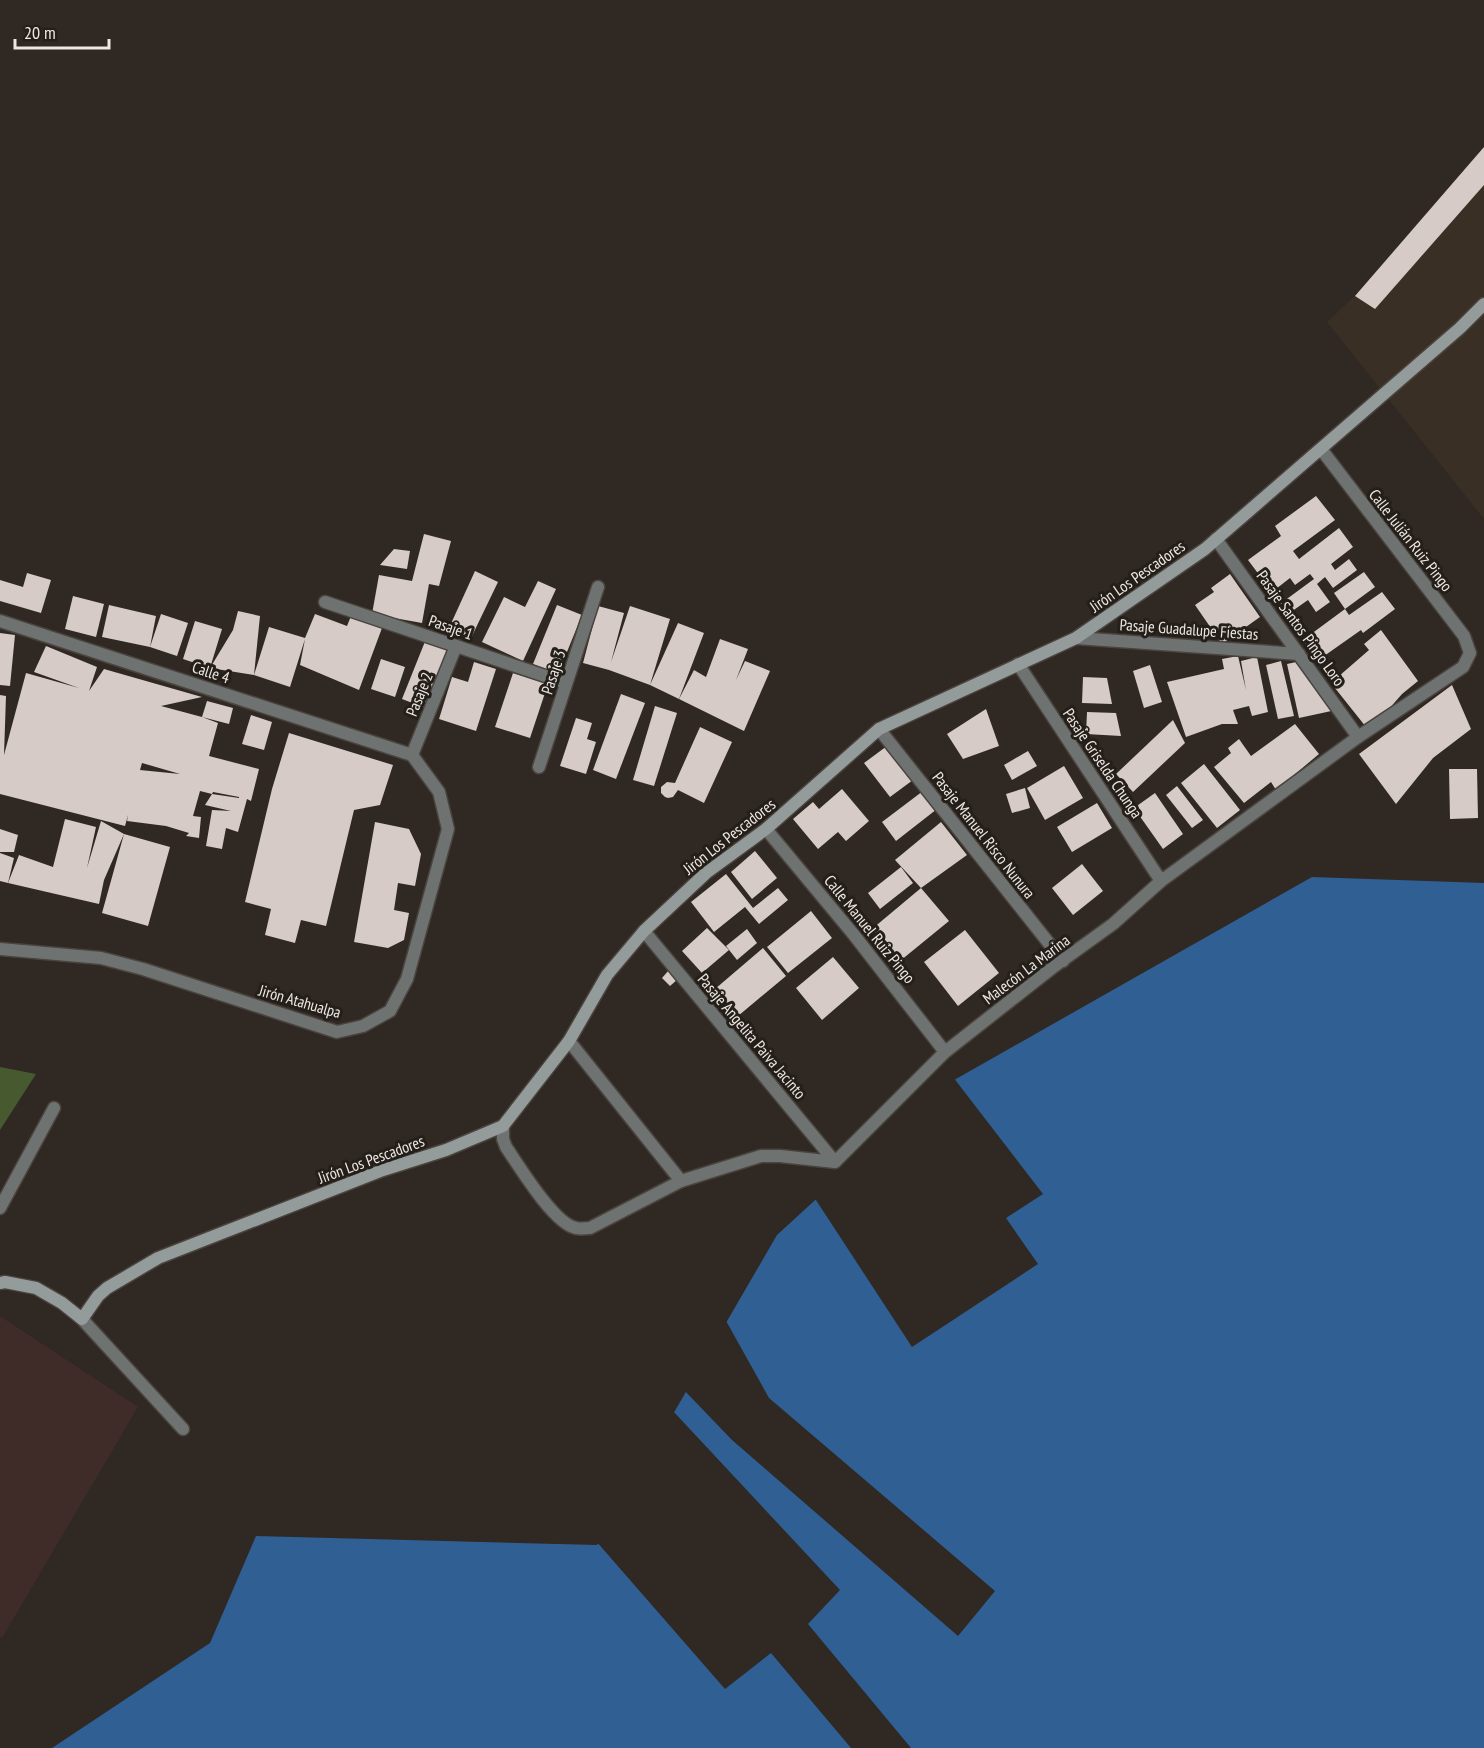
<svg xmlns="http://www.w3.org/2000/svg" width="1484" height="1748" viewBox="0 0 1484 1748" font-family="'PT Sans Narrow',sans-serif">
  <style>
    .built { fill: #3a2f25 }
    .education { fill: #3f2c29 }
    .green { fill: #47592e }
    .water { fill: #305f93 }
    .pier { fill: #2f2823 }
    .building { fill: #d6cbc6; fill-rule: evenodd }
    .lines { fill: none; stroke-linecap: round; stroke-linejoin: round }
    .street-casing { stroke: #4a433e; stroke-width: 15 }
    .secondary-casing { stroke: #4a433e; stroke-width: 15 }
    .street { stroke: #6e7372; stroke-width: 12 }
    .secondary { stroke: #949c9b; stroke-width: 12 }
    .labels { text-anchor: middle; dominant-baseline: central; stroke-width: 6; stroke-linejoin: round; paint-order: stroke }
    .street-label { font-size: 16px; fill: #ede8e5; stroke: #251f19 }
  </style>
  <rect width="100%" height="100%" fill="#2f2823"/>
  <polygon class="built" points="1484,174 1484,519 1327,322"/>
  <polygon class="education" points="0,1316 138,1407 2,1638 0,1637"/>
  <polygon class="green" points="0,1067 36,1074 0,1130"/>
  <polygon class="water" points="1312,877 1484,883 1484,1748 52,1748 210,1643 256,1536 597,1545 777,1235 933,1092"/>
  <g class="pier">
    <polygon points="953,1077 1043,1194 1006,1218 1038,1264 912,1347 814,1197 931,1090"/>
    <polygon points="725,1319 769,1398 995,1591 958,1636 732,1440 684,1390"/>
    <polygon points="672,1410 840,1590 808,1624 911,1748 851,1748 771,1653 725,1689 596,1541"/>
  </g>
  <g class="building">
    <polygon points="1484,147 1484,185 1375,309 1355,296"/>
    <polygon points="1316,496 1335,520 1293,551 1299,559 1339,528 1353,547 1331,564 1335,570 1349,559 1357,570 1333,588 1325,577 1317,584 1330,602 1316,612 1308,600 1288,614 1280,604 1314,579 1310,574 1295,585 1290,578 1272,592 1248,560 1281,536 1275,526"/>
    <polygon points="424,534 451,541 439,586 429,584 422,623 372,614 379,575 412,581"/>
    <polygon points="394,549 410,551 407,569 380,565"/>
    <polygon points="475,571 498,582 471,638 449,628"/>
    <polygon points="1364,572 1375,587 1345,609 1334,593"/>
    <polygon points="27,573 51,580 41,613 0,601 0,580 23,587"/>
    <polygon points="1230,574 1260,617 1222,644 1195,605 1214,592 1211,588"/>
    <polygon points="538,581 556,589 523,661 482,642 504,597 525,607"/>
    <polygon points="1382,592 1395,609 1363,633 1361,630 1317,661 1303,640 1345,609 1349,615"/>
    <polygon points="73,596 104,604 96,637 65,629"/>
    <polygon points="109,605 156,616 150,647 161,614 188,623 177,656 150,647 102,637"/>
    <polygon points="557,605 582,615 558,674 533,664"/>
    <polygon points="598,606 624,613 611,662 630,606 670,619 650,685 678,623 704,633 679,699 650,685 609,670 583,663"/>
    <polygon points="238,611 260,616 254,675 269,627 305,638 315,614 347,626 351,616 382,628 359,690 300,665 305,639 290,687 254,675 210,668 183,659 195,621 222,629 210,668 233,630"/>
    <polygon points="1381,630 1418,681 1402,694 1388,710 1366,727 1331,683 1369,650 1364,644"/>
    <polygon points="0,633 15,635 10,686 0,685"/>
    <polygon points="426,639 452,650 428,709 402,699"/>
    <polygon points="720,639 748,649 736,680 745,661 770,671 744,731 679,699 694,670 706,677"/>
    <path d="M46 646 97 667 89 691 104 669 202 697 161 706 202 717 207 701 233 708 229 724 202 717 218 723 209 756 259 769 251 801 247 799 238 832 226 828 222 849 206 846 212 810 231 811 205 805 212 794 200 791 193 816 201 817 199 838 186 836 189 833 166 826 127 821 128 815 125 826 0 794V695L6 696 4 755 26 673 79 688 34 672ZM142 763 180 774 140 770ZM213 792 239 797V798L212 794Z"/>
    <polygon points="1238,656 1246,690 1241,661 1257,657 1268,712 1252,716 1249,706 1233,710 1238,724 1222,724 1186,737 1167,682 1224,669 1222,659"/>
    <polygon points="381,659 405,667 395,697 371,689"/>
    <polygon points="1281,661 1294,716 1278,719 1266,665"/>
    <polygon points="1301,661 1336,710 1299,718 1287,664"/>
    <polygon points="474,662 496,669 476,731 439,719 452,677 468,682"/>
    <polygon points="1150,665 1162,702 1144,708 1133,671"/>
    <polygon points="513,673 548,684 530,738 495,727"/>
    <polygon points="1083,677 1107,678 1112,704 1082,703"/>
    <polygon points="1452,685 1471,729 1433,758 1396,804 1359,754"/>
    <polygon points="621,694 645,703 616,779 593,770"/>
    <polygon points="655,706 677,713 654,786 633,780"/>
    <polygon points="986,709 999,746 963,759 947,734"/>
    <polygon points="1087,712 1116,713 1121,736 1086,734"/>
    <polygon points="251,715 272,722 264,750 242,744"/>
    <polygon points="576,718 592,723 587,739 596,742 586,774 560,766"/>
    <polygon points="1173,720 1185,743 1133,792 1116,774"/>
    <polygon points="1295,724 1319,754 1276,790 1271,782 1244,803 1214,767 1231,753 1228,748 1239,739 1251,756"/>
    <polygon points="700,727 732,742 704,803 678,790 673,797 668,798 665,797 661,793 661,787 667,782 675,783"/>
    <polygon points="289,733 393,765 380,805 354,810 326,926 301,920 295,943 265,935 271,909 245,902 272,789"/>
    <polygon points="887,746 913,780 890,797 864,763"/>
    <polygon points="1028,751 1037,766 1012,780 1004,765"/>
    <polygon points="1204,764 1240,810 1217,828 1181,783"/>
    <polygon points="1064,766 1083,798 1045,820 1027,788"/>
    <polygon points="1449,769 1477,769 1478,818 1450,819"/>
    <polygon points="1177,786 1203,820 1192,828 1166,795"/>
    <polygon points="1025,788 1030,808 1012,813 1006,794"/>
    <polygon points="842,789 869,821 846,841 838,832 818,849 793,819 813,802 819,809"/>
    <polygon points="923,791 937,809 896,841 882,822"/>
    <polygon points="1155,793 1183,834 1163,849 1134,808"/>
    <polygon points="1097,803 1112,828 1072,852 1057,827"/>
    <polygon points="65,819 96,827 87,868 101,821 124,834 170,847 148,926 102,913 124,834 104,880 99,904 8,883 19,855 53,867"/>
    <polygon points="375,822 409,829 421,854 415,886 398,883 394,910 409,913 404,940 388,948 354,942"/>
    <polygon points="941,822 967,855 921,888 895,860"/>
    <polygon points="0,829 18,835 14,852 0,852"/>
    <polygon points="755,851 777,878 752,899 731,872"/>
    <polygon points="0,853 14,858 8,883 0,881"/>
    <polygon points="1082,864 1103,891 1073,915 1052,888"/>
    <polygon points="901,867 913,883 880,909 868,893"/>
    <polygon points="726,874 753,908 778,888 788,900 759,924 745,907 714,932 691,902"/>
    <polygon points="921,888 949,921 900,961 872,929"/>
    <polygon points="811,911 832,938 788,973 767,947"/>
    <polygon points="707,928 729,950 702,973 682,951"/>
    <polygon points="747,929 757,943 737,960 726,946"/>
    <polygon points="965,930 999,973 958,1006 924,962"/>
    <polygon points="763,948 786,976 738,1016 715,989"/>
    <polygon points="833,957 859,988 822,1020 796,988"/>
    <polygon points="669,970 678,979 670,986 662,978"/>
  </g>
  <g class="lines">
    <g class="street-casing">
      <g id="street">
        <polyline points="1216,539 1358,737"/>
        <polyline points="325,602 566,683"/>
        <polyline points="0,621 412,755"/>
        <polyline points="1076,638 1299,654"/>
        <polyline points="1018,664 1161,881"/>
        <polyline points="879,729 1063,961"/>
        <polyline points="412,755 456,646"/>
        <polyline points="539,767 598,587"/>
        <polyline points="766,829 854,935 945,1052"/>
        <polyline points="644,931 835,1162"/>
        <polyline points="0,949 101,958 143,969 337,1032 363,1026 390,1011 407,979 448,829 439,792 412,755"/>
        <polyline points="569,1041 681,1181"/>
        <path d="M503 1126V1139L506 1147C519 1166 554 1224 576 1228 580 1229 585 1228 590 1228L681 1181 761 1156H780L835 1162 945 1052 1052 968 1113 924 1161 881 1358 737 1463 667 1470 653 1464 636 1321 449"/>
        <polyline points="0,1208 54,1108"/>
        <polyline points="82,1319 183,1429"/>
      </g>
    </g>
    <g class="secondary-casing">
      <polyline id="secondary" points="0,1283 5,1282 36,1288 62,1303 82,1319 98,1296 107,1288 158,1258 383,1170 446,1150 503,1126 569,1041 607,975 644,931 706,873 766,829 879,729 1076,638 1205,549 1460,328 1484,304"/>
    </g>
    <use href="#street" class="street"/>
    <use href="#secondary" class="secondary"/>
  </g>
  <g class="labels">
    <g class="street-label">
      <text transform="translate(1411 540) rotate(52)">Calle Julián Ruiz Pingo</text>
      <text transform="translate(1137 576) rotate(-35)">Jirón Los Pescadores</text>
      <text transform="translate(451 627) rotate(19)">Pasaje 1</text>
      <text transform="translate(1301 628) rotate(54)">Pasaje Santos Pingo Loro</text>
      <text transform="translate(1189 629) rotate(4)">Pasaje Guadalupe Fiestas</text>
      <text transform="translate(211 672) rotate(18)">Calle 4</text>
      <text transform="translate(553 672) rotate(-72)">Pasaje 3</text>
      <text transform="translate(419 694) rotate(-68)">Pasaje 2</text>
      <text transform="translate(1103 763) rotate(56)">Pasaje Griselda Chunga</text>
      <text transform="translate(984 835) rotate(52)">Pasaje Manuel Risco Nunura</text>
      <text transform="translate(729 836) rotate(-38)">Jirón Los Pescadores</text>
      <text transform="translate(870 929) rotate(51)">Calle Manuel Ruiz Pingo</text>
      <text transform="translate(1026 969) rotate(-37)">Malecón La Marina</text>
      <text transform="translate(300 1001) rotate(16)">Jirón Atahualpa</text>
      <text transform="translate(752 1036) rotate(50)">Pasaje Angelita Paiva Jacinto</text>
      <text transform="translate(371 1159) rotate(-20)">Jirón Los Pescadores</text>
    </g>
  </g>
  <path d="M15 39v9h94v-9" fill="none" stroke="#ede8e5" stroke-width="3"/>
  <text x="24" y="39" font-size="18" fill="#ede8e5" stroke="#251f19" stroke-width="4.5" paint-order="stroke">20 m</text>
</svg>
